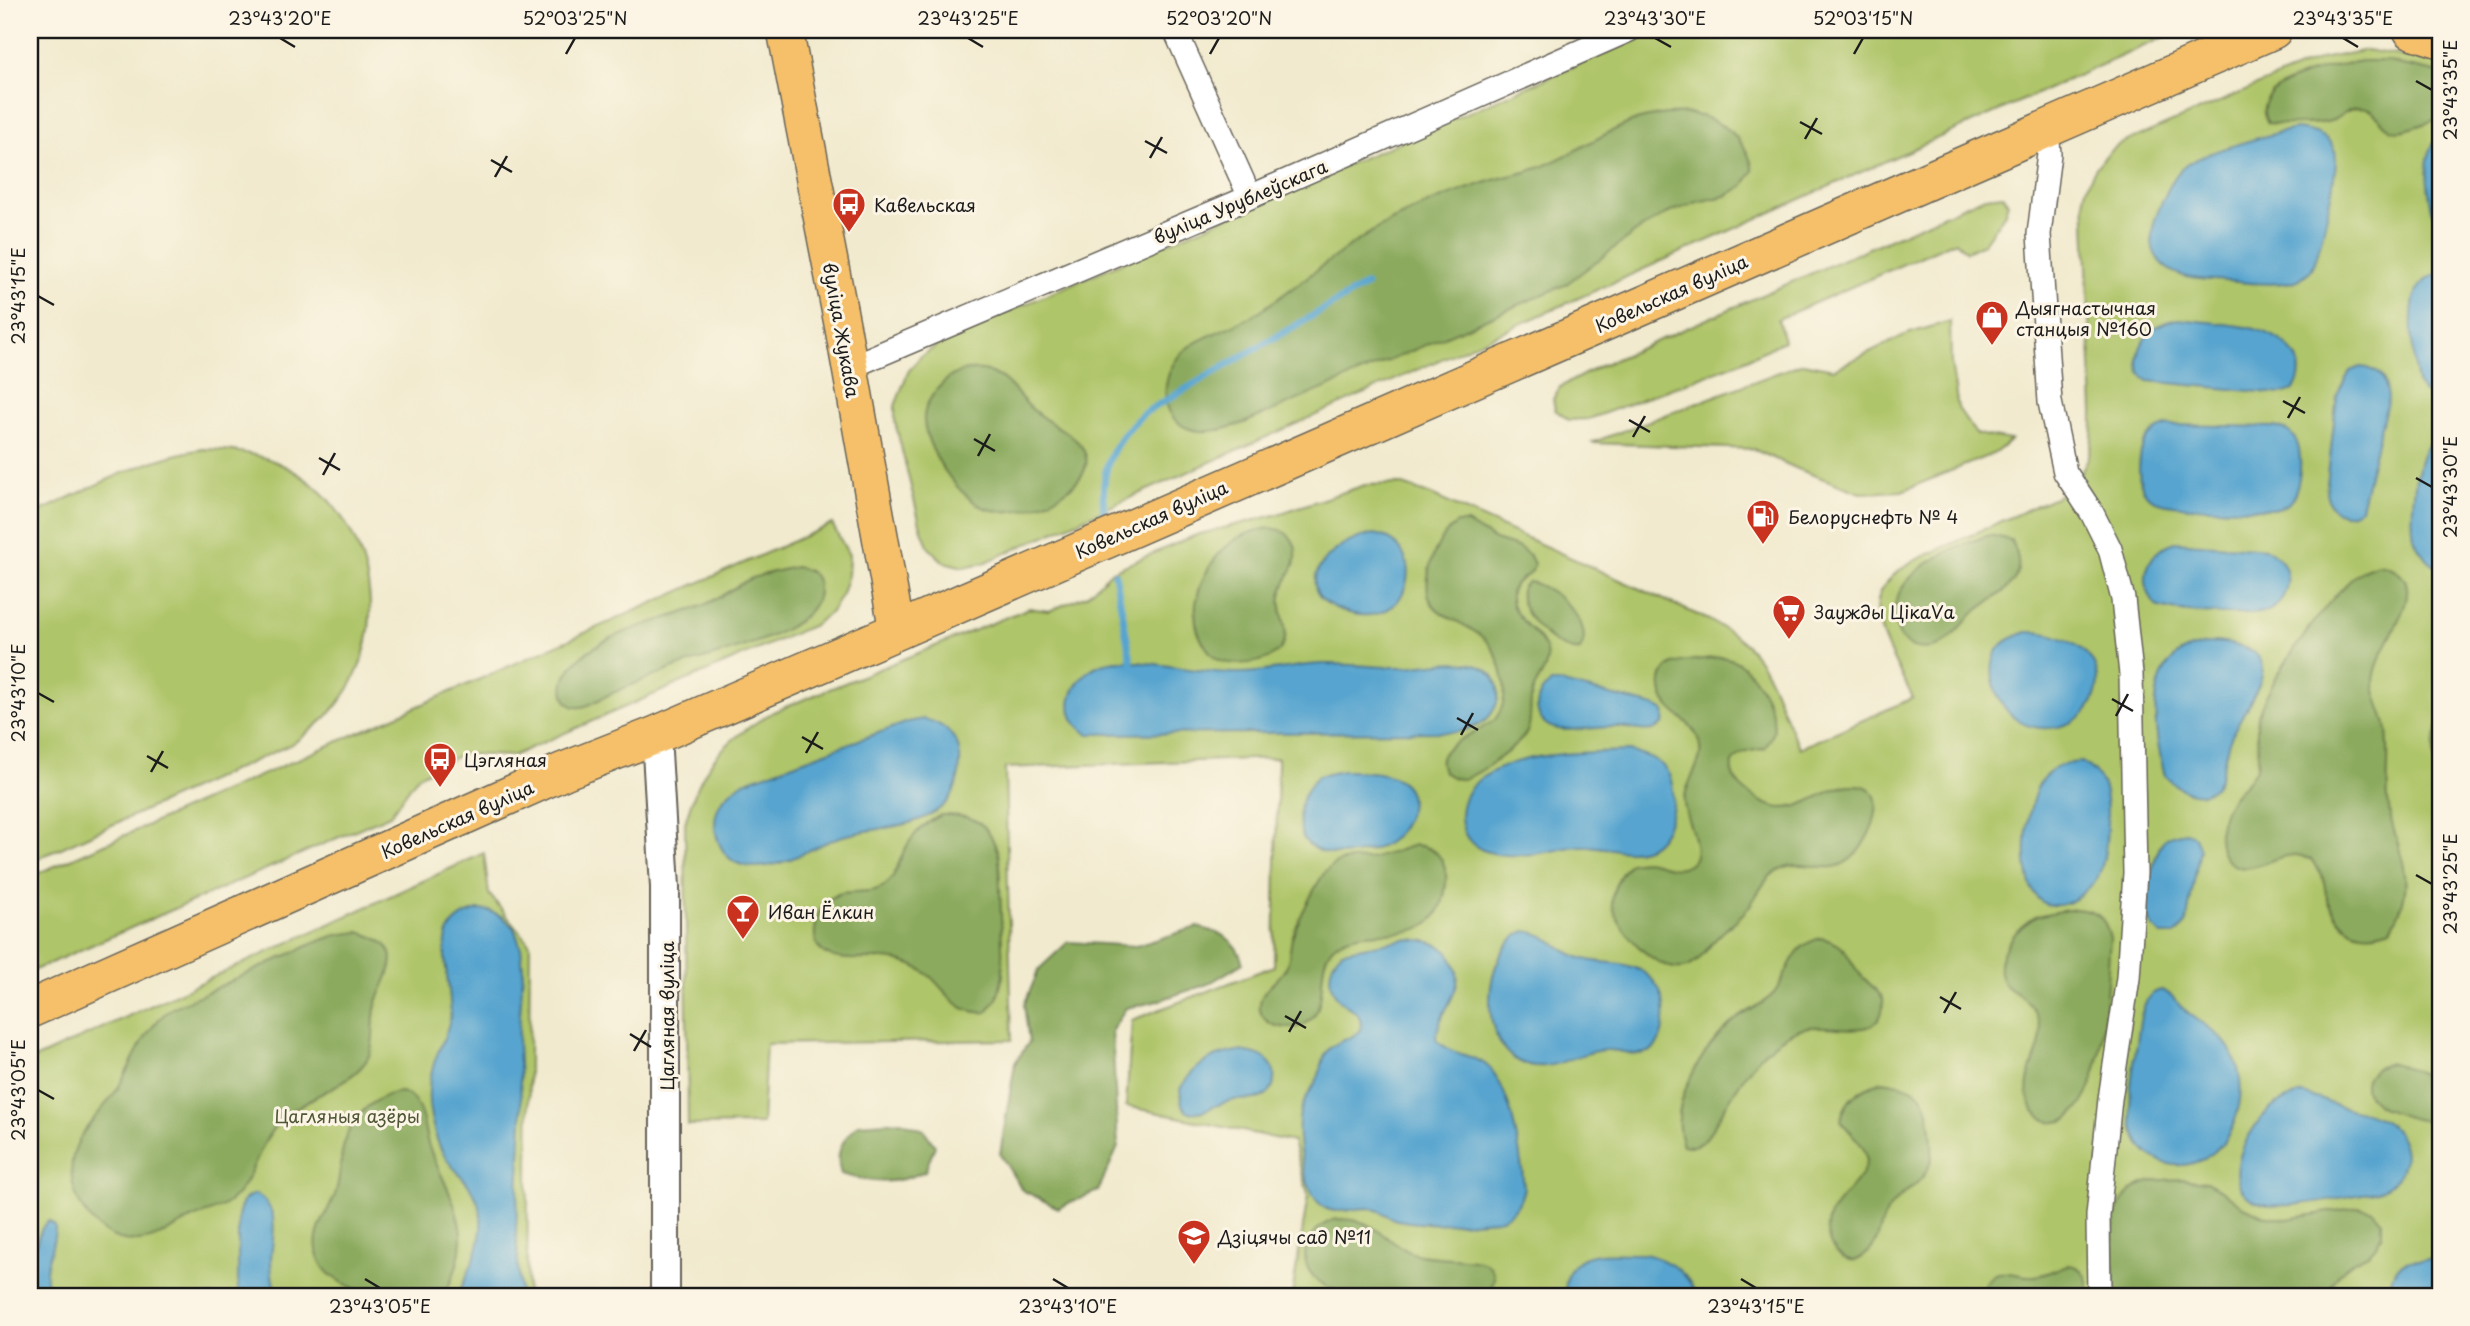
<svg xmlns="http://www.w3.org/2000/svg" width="2470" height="1326" font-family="'Playpen Sans',sans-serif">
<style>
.green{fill:#afc569;stroke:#667042;stroke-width:2}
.forest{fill:#8baa5d;stroke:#54633c;stroke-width:2}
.water{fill:#56a4cf;stroke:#396076;stroke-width:2}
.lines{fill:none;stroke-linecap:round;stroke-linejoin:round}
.stream{stroke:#56a4cf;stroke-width:7}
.minor-casing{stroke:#67645a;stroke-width:26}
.tertiary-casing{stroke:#67645a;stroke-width:32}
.primary-casing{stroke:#67645a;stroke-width:38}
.trunk-casing{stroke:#67645a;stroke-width:40}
.minor{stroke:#fff;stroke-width:23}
.tertiary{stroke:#fff;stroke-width:28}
.primary{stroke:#f6c06b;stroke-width:35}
.trunk{stroke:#f6c06b;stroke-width:37}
.ticks{fill:none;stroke:#1c1c1c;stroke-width:2.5}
.labels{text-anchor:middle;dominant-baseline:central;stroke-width:6;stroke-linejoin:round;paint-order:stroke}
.street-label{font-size:18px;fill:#1c1c1c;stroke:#fcf5e5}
.poi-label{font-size:18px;fill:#1c1c1c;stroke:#fcf5e5;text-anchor:start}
.park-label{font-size:18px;fill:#4f5737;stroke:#fcf5e5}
.neatline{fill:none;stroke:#1c1c1c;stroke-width:2.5}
.ticks-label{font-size:18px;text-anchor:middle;fill:#1c1c1c}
</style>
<rect width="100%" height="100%" fill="#fcf5e5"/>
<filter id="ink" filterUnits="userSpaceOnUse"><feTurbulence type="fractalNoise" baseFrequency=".0143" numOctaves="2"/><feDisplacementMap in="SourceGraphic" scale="14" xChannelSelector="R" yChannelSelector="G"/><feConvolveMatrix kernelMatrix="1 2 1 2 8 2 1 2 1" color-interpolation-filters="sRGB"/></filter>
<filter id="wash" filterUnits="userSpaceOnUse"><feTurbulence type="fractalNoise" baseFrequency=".00686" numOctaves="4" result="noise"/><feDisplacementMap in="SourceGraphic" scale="28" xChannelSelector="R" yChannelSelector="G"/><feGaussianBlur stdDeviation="1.57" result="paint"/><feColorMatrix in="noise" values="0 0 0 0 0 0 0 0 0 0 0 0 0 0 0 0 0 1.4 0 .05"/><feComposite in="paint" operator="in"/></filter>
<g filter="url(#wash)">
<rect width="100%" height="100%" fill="#f1eace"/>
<path class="green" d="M1658,30h522l-1196,533 -21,4 -19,-5 -15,-14 -8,-20 -26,-106v-16l13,-34 12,-15 32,-21z
M2367,50l73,13v1233h-1148l16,-101 -15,-53 -167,-36 6,-86 142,-54 4,-208 -273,10 7,272 -246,4 -4,80 -74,1 -3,-302c16,-59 37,-81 88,-111l256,-104 20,3 38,-16 25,-24 84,-36 79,-20 90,-30 35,-1 29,10 280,126c14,8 30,16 41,29 25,27 32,68 50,99l113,-50c-14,-29 -48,-80 -31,-109 7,-12 18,-19 29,-27l155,-70c25,-28 27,-42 27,-80l-9,-216c6,-23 15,-36 34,-51l202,-86z
M2003,195l5,8 -4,12 -21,29 -17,8 -10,-11 -178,78 6,22 -43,21 -152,57 -20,1 -14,-10 -2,-11 7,-12 38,-20 387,-170z
M1950,321l1,42 7,45 18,26 35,6 -16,13 -93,38 -41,2 -61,-23 -47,-21 -162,-6 212,-80 31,6 73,-35z
M203,449c26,1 50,3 73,13 96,42 126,172 55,250 -11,12 -24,21 -37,31l-264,119v-346c56,-25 112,-58 173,-67z
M832,524l17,31 -1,20 -6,19 -11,18 -17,13 -302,131 -50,-2 -44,22 -28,39 -360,157v-95z
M484,853l5,41 41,50 -3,352h-497v-235z"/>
<path class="forest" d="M2361,61h24l55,12v46c-13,2 -36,15 -47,11 -16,-6 -13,-22 -36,-22 -11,1 -14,7 -24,12 -10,5 -53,5 -65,3 -25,-39 68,-58 93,-62z
M1665,114c8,0 19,-1 27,0 31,6 56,26 61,57l-10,15 -17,10 -29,6 -31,12 -30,18 -71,53 -321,138c-18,6 -38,12 -57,5 -33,-14 -24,-62 0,-80 19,-14 50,-22 71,-36 49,-32 92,-72 145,-97 31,-15 62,-26 94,-36 14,-4 28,-6 41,-11 34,-13 63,-34 96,-47 9,-4 21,-5 31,-7z
M984,370c6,3 14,5 19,9 13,10 21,25 34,34 14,12 36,19 46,36 17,30 -36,56 -58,60 -13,3 -24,4 -37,0 -28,-8 -65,-62 -64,-92 1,-18 22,-42 39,-46 6,-2 15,-1 21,-1z
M1457,523h10l28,17 25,8 10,8 4,8 -2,7c-7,8 -20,10 -21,23 -2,26 35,39 36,63 1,12 -10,23 -14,34 -5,13 0,28 -6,41 -6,12 -55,49 -68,47 -7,-1 -15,-5 -17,-11 -11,-24 43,-36 54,-50 9,-12 10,-27 7,-41 -3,-15 -10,-32 -22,-41 -32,-25 -65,-19 -50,-74 5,-16 12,-29 26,-39z
M1271,528c10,2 16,4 22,13 11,21 -9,35 -12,55 -3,15 7,28 4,42 -3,24 -44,30 -64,23 -6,-2 -11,-8 -15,-14 -23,-31 -5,-78 21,-101 12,-11 28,-16 44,-18z
M1990,535l21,5c23,43 -12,52 -38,74 -18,17 -27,39 -56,34 -12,-2 -18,-11 -21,-22 -14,-50 56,-79 94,-91z
M2378,564c69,12 -6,82 -4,120 1,15 9,26 12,41 5,25 0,50 2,75 5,52 35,75 3,129 -31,11 -50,2 -63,-29 -3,-7 -3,-15 -5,-22 -3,-7 -9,-13 -12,-19 -5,-1 -11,-4 -16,-4 -24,-1 -49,27 -70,3 -5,-6 -6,-17 -6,-25 2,-15 6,-27 16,-39 8,-9 19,-17 22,-29 4,-18 -4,-35 2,-53 13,-35 73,-122 104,-142 4,-2 10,-4 15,-6z
M796,567c12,3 21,6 22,19 6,50 -112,69 -144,82 -20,9 -40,15 -59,24 -12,4 -27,17 -39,15 -12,-2 -14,-15 -12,-25 6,-21 27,-34 45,-43 29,-15 60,-20 90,-32 19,-7 33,-19 51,-28 15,-6 31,-9 46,-12z
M1529,582c24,4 68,41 51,68 -30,4 -79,-57 -51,-68z
M1721,657c6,1 12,2 16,5 18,10 41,50 36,71 -1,5 -5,10 -8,15 -8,3 -18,2 -25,7 -28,19 22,53 42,53 26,0 47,-22 70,-23 46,-3 17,62 -4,76 -25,18 -50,-11 -79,16 -7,8 -12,18 -18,27 -10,15 -25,23 -37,37 -6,6 -10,14 -17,20 -4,3 -9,6 -14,7 -27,5 -71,-43 -71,-68 1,-15 8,-26 18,-37 7,-1 14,-3 21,-1 13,2 23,10 36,3 21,-10 -3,-46 -3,-63 1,-24 25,-41 13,-66 -6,-14 -21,-20 -29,-31 -10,-12 -11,-35 6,-41 8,-3 37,-6 47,-7z
M2440,719v80c-7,-26 -9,-54 0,-80z
M941,815c34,-1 49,8 58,42l4,119 -6,23 -10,13c-38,4 -42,-33 -73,-46 -10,-4 -21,-7 -31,-7 -24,-1 -71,8 -68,-28 1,-13 5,-25 16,-33 16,-12 39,0 55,-14 9,-7 11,-18 16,-28 8,-20 20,-31 39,-41z
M1415,845c14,2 24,6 29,20 4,10 2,21 0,31 -12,58 -75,23 -108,48 -24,19 -4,58 -28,78 -15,12 -52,5 -48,-19 2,-16 22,-23 27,-38 3,-8 3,-18 5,-27 4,-13 27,-62 37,-70 12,-11 26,-7 40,-9 16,-3 31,-10 46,-14z
M2075,909c22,2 30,7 35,29 -4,45 -3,94 -16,138 -5,19 -22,55 -48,44 -11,-5 -16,-13 -18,-24 -4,-21 12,-41 13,-62 0,-14 -8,-29 -19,-37 -6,-5 -16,-8 -20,-17 -10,-23 15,-55 36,-64 12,-4 25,-5 37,-7z
M1197,927c25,6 38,10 46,36l-35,21 -54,18 -28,6 -14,22 6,117 -20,44 -40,17 -36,-18 -22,-36 15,-91 14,-21 -5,-37 15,-36 29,-27 68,4z
M359,932c46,13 35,32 19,67 -8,17 -1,39 -9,57 -14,29 -65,40 -89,65 -23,23 -26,60 -50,80 -12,10 -26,12 -39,18 -17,9 -34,21 -53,22 -43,3 -74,-47 -65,-85 6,-28 32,-46 46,-70 16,-28 26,-59 53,-78l142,-65 22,-8z
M1821,938c29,7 23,17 39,36 7,8 16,15 23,24 3,52 -57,19 -86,32 -44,18 -66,69 -90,107 -8,8 -13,11 -24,8 -17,-40 21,-100 51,-124 13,-10 29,-16 40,-28 18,-23 15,-47 47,-55z
M2389,1063c18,2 33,12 51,17v43c-19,-2 -77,-12 -75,-39 1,-13 13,-17 24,-21z
M1882,1081c38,5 45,12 49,50 1,16 4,26 -5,41 -9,16 -28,22 -37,37 -14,22 -6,39 -34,52 -12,-2 -19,-7 -25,-18 -16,-36 33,-54 36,-82 2,-16 -18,-28 -25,-41 4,-23 21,-32 41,-39z
M401,1092c8,3 12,5 16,13 8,13 7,28 12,42 11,28 29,56 32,87 1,22 -7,43 -17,62h-79c-18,-15 -38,-14 -47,-40 -7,-23 9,-41 17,-61 5,-15 5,-32 8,-47 5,-28 30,-53 58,-56z
M901,1121l23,9 11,16 -10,25c-31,15 -53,12 -84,3 -7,-22 1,-34 17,-50z
M2182,1179l24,3 17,9 19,15 19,9 26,4 72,-12 14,4 9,10v13l-5,11 -7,8 -16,8 -14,11 -15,24h-210c-1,-33 -13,-92 24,-110 13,-7 28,-6 43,-7z
M1337,1219c10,0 22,1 32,6 16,9 28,23 46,29 18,5 61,3 71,9 13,10 8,23 0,33 -31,0 -62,0 -92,0 -14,0 -30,3 -43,-1 -10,-2 -22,-6 -30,-12 -29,-20 -15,-56 16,-64z
M2068,1265c17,1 21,16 20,31h-108c12,-38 32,-18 55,-20 12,-1 22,-8 33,-11z"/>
<path class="water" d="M2296,129c15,2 33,5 39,22 5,12 -16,108 -24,119 -3,3 -10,8 -13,10 -20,8 -63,1 -85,0 -53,-1 -76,-28 -51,-78 6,-12 12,-28 23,-36 15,-13 89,-33 111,-37z
M2440,135v97c-9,-15 -16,-60 -11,-77 1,-8 6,-14 11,-20z
M2440,274v125l-16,-6 -7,-10c-4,-20 -10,-77 1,-94 5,-9 13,-13 22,-15z
M2179,319c24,3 52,4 76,10 29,8 57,30 39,61l-13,4 -133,-13c-17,-12 -10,-38 4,-51 8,-7 17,-9 27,-11z
M2360,367c20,1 26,12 28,31l-27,110c-16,13 -31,4 -35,-15l11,-98 13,-24z
M2169,425l106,2c8,2 14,3 19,10 11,14 7,60 -9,69 -2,1 -10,2 -12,3 -25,-1 -106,2 -123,-11 -12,-10 -12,-26 -10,-40 2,-19 11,-28 29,-33z
M2440,434v134c-11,-6 -20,-15 -25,-27 -6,-18 0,-70 7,-87 4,-9 10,-14 18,-20z
M1375,534c57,11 36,106 -37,75 -54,-23 -2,-71 37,-75z
M2175,542l91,7c14,8 23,17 21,34 -1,10 -7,22 -17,27 -16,8 -96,3 -114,-4 -19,-25 -10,-54 19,-64z
M2027,632c39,-1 88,26 65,71 -13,25 -52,33 -75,17 -22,-15 -35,-57 -14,-76 6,-6 16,-9 24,-12z
M2215,642c88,7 30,57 14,100 -6,16 -5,46 -25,51 -15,3 -29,-7 -39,-17 -9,-33 -20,-93 10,-119 10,-9 27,-12 40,-15z
M1116,661c40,0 80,12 121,12 29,0 57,-8 85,-9 27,-1 53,4 80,3 25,-1 55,-10 79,0 18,7 22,29 12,44 -8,14 -21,17 -35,21l-369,2c-33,-16 -18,-57 10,-69 5,-2 11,-3 17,-4z
M1551,683h12l92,23 9,5c1,5 2,11 -3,15 -9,9 -30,2 -42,1 -19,-1 -48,6 -65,1 -22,-7 -22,-34 -3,-45z
M923,719c19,3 36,17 37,38 1,16 -4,38 -17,49 -28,24 -66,20 -100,30 -32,9 -65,39 -101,29 -23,-7 -32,-37 -24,-57 5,-12 16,-19 26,-26l164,-60z
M1629,751c20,4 39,11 43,33 3,14 1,29 -5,42 -18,40 -51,20 -84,20 -9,0 -18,2 -26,4 -33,7 -94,15 -96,-33 0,-15 6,-28 18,-37 41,-30 101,-27 150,-29z
M2082,762c8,6 15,11 19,19 10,19 7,81 -5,99 -5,7 -13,13 -20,18 -8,6 -19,9 -30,6 -32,-11 -21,-107 -2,-127 11,-12 23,-14 38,-15z
M1342,771c26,0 76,-1 68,38 -3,12 -11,25 -20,32 -21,17 -82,23 -89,-10 -5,-21 2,-40 17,-55z
M2186,832l9,5 5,12 -14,75 -11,11h-14c-6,-6 -11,-11 -13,-19 -3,-15 6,-66 17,-77 5,-5 14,-6 21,-7z
M478,910l12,1 13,6 11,11 7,20 2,21 -5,75 4,76 -6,109 4,67h-63c13,-26 29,-56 23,-87 -4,-18 -17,-31 -29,-44 -9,-11 -15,-26 -18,-39 -5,-19 -6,-40 0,-59 4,-17 15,-32 17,-50 3,-26 -10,-55 -3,-81 4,-15 17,-22 31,-26z
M1526,931c22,2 32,18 52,26 20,8 43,3 62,13 9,5 18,14 21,24 6,15 5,51 -13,58 -14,6 -27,-3 -42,-2 -26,0 -50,22 -77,15 -56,-13 -47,-119 -3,-134z
M1406,939c17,1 36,2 45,18 21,33 -15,51 -14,83 13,15 32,13 48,24 26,19 36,92 39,123 -3,17 -10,26 -26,33 -33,2 -68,7 -101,0 -11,-3 -15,-11 -29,-12 -14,0 -30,7 -43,0 -22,-13 -30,-72 -25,-95 3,-15 14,-25 19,-38 3,-9 3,-17 9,-25 9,-10 22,-10 32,-19 1,-5 2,-11 -2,-16 -4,-6 -13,-9 -18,-14 -14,-16 -13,-36 2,-50z
M2162,990c13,5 17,16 28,24 11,9 24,16 33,26 28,31 21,85 -9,112 -12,10 -30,16 -45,12 -51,-11 -39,-77 -33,-115 3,-17 3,-36 12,-51 4,-5 8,-7 14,-8z
M1237,1051c18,1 40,6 37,29 0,6 -3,11 -7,14 -9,8 -22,5 -32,6 -17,2 -31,15 -48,12l-5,-7 -2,-16c13,-23 31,-34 57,-38z
M2302,1094c14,3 26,9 40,13 13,4 29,6 41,13 17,10 27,30 19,49 -7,16 -21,23 -38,25 -25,3 -77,16 -100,10 -50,-12 -19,-72 5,-94 10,-9 20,-12 33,-16z
M256,1194c25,14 17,40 15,64 0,13 2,26 6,38h-39v-80c3,-12 6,-20 18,-22z
M49,1221l6,5c1,25 -19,46 -3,70h-22c0,-16 4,-68 19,-75z
M1645,1254c23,6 44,18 51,42h-131c0,-53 41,-41 80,-42z
M2440,1260v36h-43l-6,-14c4,-26 28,-22 49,-22z"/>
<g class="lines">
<path class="stream" d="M1104,515c-4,-46 6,-71 40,-102l222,-128
M1115,574l16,87"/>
</g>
</g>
<g filter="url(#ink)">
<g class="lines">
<defs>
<path id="minor" d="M1175,30l75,167
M2047,129l2,25 -10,80 11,168 15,70 27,41 18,36 13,50 8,75 4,199 -7,105 -18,121 -12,117 1,80
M848,368l402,-171 379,-167"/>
<path id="tertiary" d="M656,735l9,152v409"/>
<path id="primary" d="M785,30l58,299 54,302"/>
<path id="trunk" d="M2412,30l28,9
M30,1009l534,-238 92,-36 241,-104 1376,-601"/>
</defs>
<use href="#minor" class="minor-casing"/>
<use href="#tertiary" class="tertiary-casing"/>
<use href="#primary" class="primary-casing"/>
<use href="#trunk" class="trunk-casing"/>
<use href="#minor" class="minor"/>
<use href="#tertiary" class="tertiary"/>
<use href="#primary" class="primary"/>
<use href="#trunk" class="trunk"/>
</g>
</g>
<path class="ticks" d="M280,38l15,9M968,38l15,9M1655,38l16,9M2343,38l15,9M566,54l9,-16M1210,54l9,-16M1854,54l9,-16M2416,81l16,9M1800,122l22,12M1805,139l12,-21M1145,141l22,12M1150,158l12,-21M491,160l21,12M495,177l12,-21M38,296l16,9M2283,401l22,12M2288,418l12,-21M1629,420l21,12M1633,437l12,-21M974,439l21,12M978,456l12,-22M319,458l21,12M323,475l12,-22M2416,478l16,9M38,693l16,9M2112,699l21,12M2116,716l12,-22M1457,718l21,12M1461,735l12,-22M802,737l21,12M806,753l12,-21M147,756l21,12M151,772l12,-21M2416,875l16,9M1940,997l21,12M1944,1013l12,-21M1285,1016l21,12M1289,1032l12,-21M630,1034l21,13M634,1051l12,-21M38,1090l16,9M365,1279l15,9M1053,1279l15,9M1741,1279l15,9"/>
<defs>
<symbol id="bus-pin" viewBox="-11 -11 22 30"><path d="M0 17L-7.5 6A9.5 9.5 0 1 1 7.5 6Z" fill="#c8321e" stroke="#fcf5e5"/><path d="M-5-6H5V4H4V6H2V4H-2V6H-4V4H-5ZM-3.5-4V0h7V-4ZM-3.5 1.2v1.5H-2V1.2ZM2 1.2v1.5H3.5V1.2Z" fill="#fff"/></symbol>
<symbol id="shop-pin" viewBox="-11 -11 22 30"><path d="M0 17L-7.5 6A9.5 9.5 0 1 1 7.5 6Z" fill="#c8321e" stroke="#fcf5e5"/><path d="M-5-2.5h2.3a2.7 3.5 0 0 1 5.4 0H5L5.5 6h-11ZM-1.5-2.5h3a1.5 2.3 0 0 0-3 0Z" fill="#fff"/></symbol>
<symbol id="fuel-pin" viewBox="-11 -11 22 30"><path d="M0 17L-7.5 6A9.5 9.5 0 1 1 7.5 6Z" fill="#c8321e" stroke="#fcf5e5"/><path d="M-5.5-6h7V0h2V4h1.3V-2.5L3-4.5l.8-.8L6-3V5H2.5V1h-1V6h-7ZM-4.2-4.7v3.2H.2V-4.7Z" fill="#fff"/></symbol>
<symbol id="supermarket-pin" viewBox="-11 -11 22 30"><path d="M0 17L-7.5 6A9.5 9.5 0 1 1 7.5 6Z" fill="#c8321e" stroke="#fcf5e5"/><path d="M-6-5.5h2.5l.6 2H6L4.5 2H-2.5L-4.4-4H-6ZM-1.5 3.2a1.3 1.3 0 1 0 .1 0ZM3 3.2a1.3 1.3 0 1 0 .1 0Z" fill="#fff"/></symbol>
<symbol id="bar-pin" viewBox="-11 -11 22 30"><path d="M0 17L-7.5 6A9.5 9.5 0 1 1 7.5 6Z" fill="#c8321e" stroke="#fcf5e5"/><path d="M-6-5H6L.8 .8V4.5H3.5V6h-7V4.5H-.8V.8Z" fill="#fff"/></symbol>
<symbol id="school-pin" viewBox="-11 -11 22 30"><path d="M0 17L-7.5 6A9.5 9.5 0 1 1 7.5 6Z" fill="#c8321e" stroke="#fcf5e5"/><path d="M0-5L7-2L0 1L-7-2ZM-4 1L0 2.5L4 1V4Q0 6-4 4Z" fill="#fff"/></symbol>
</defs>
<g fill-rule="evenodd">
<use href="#bus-pin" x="830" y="185" width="38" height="52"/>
<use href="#shop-pin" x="1973" y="298" width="38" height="52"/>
<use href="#fuel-pin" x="1744" y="497" width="38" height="52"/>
<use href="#supermarket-pin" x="1770" y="592" width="38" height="52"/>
<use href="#bus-pin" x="421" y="740" width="38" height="52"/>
<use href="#bar-pin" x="724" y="892" width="38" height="52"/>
<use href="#school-pin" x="1175" y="1217" width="38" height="52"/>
</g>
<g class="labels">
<g class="street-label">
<text transform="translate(1240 201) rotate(-23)">вуліца Урублеўскага</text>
<text transform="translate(1671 293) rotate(-24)">Ковельская вуліца</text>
<text transform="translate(842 330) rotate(80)">вуліца Жукава</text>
<text transform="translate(1151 519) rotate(-24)">Ковельская вуліца</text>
<text transform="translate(457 819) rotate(-24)">Ковельская вуліца</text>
<text transform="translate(666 1016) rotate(-90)">Цагляная вуліца</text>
</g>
<g class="poi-label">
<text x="874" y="204">Кавельская</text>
<text x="2016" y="307">Дыягнастычная<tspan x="2016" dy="21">станцыя №160</tspan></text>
<text x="1788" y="516">Белоруснефть № 4</text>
<text x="1814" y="611">Заужды ЦікаVа</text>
<text x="464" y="759">Цэгляная</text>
<text x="768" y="911">Иван Ёлкин</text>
<text x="1218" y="1236">Дзіцячы сад №11</text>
</g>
<g class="park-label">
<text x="347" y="1115">Цагляныя азёры</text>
</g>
</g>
<rect width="2470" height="1326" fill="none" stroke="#fcf5e5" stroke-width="77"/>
<rect x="38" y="38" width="2394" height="1250" class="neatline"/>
<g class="ticks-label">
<text x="280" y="25">23°43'20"E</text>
<text x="575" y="25">52°03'25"N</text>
<text x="968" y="25">23°43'25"E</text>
<text x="1219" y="25">52°03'20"N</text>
<text x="1655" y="25">23°43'30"E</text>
<text x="1863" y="25">52°03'15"N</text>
<text x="2343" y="25">23°43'35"E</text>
<text transform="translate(2451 90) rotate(-90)" y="6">23°43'35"E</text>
<text transform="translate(19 296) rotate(-90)" y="6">23°43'15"E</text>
<text transform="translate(2451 487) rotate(-90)" y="6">23°43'30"E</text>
<text transform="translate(19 693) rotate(-90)" y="6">23°43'10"E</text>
<text transform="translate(2451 884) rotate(-90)" y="6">23°43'25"E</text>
<text transform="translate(19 1090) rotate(-90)" y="6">23°43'05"E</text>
<text x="380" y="1313">23°43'05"E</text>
<text x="1068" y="1313">23°43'10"E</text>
<text x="1756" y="1313">23°43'15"E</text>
</g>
</svg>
